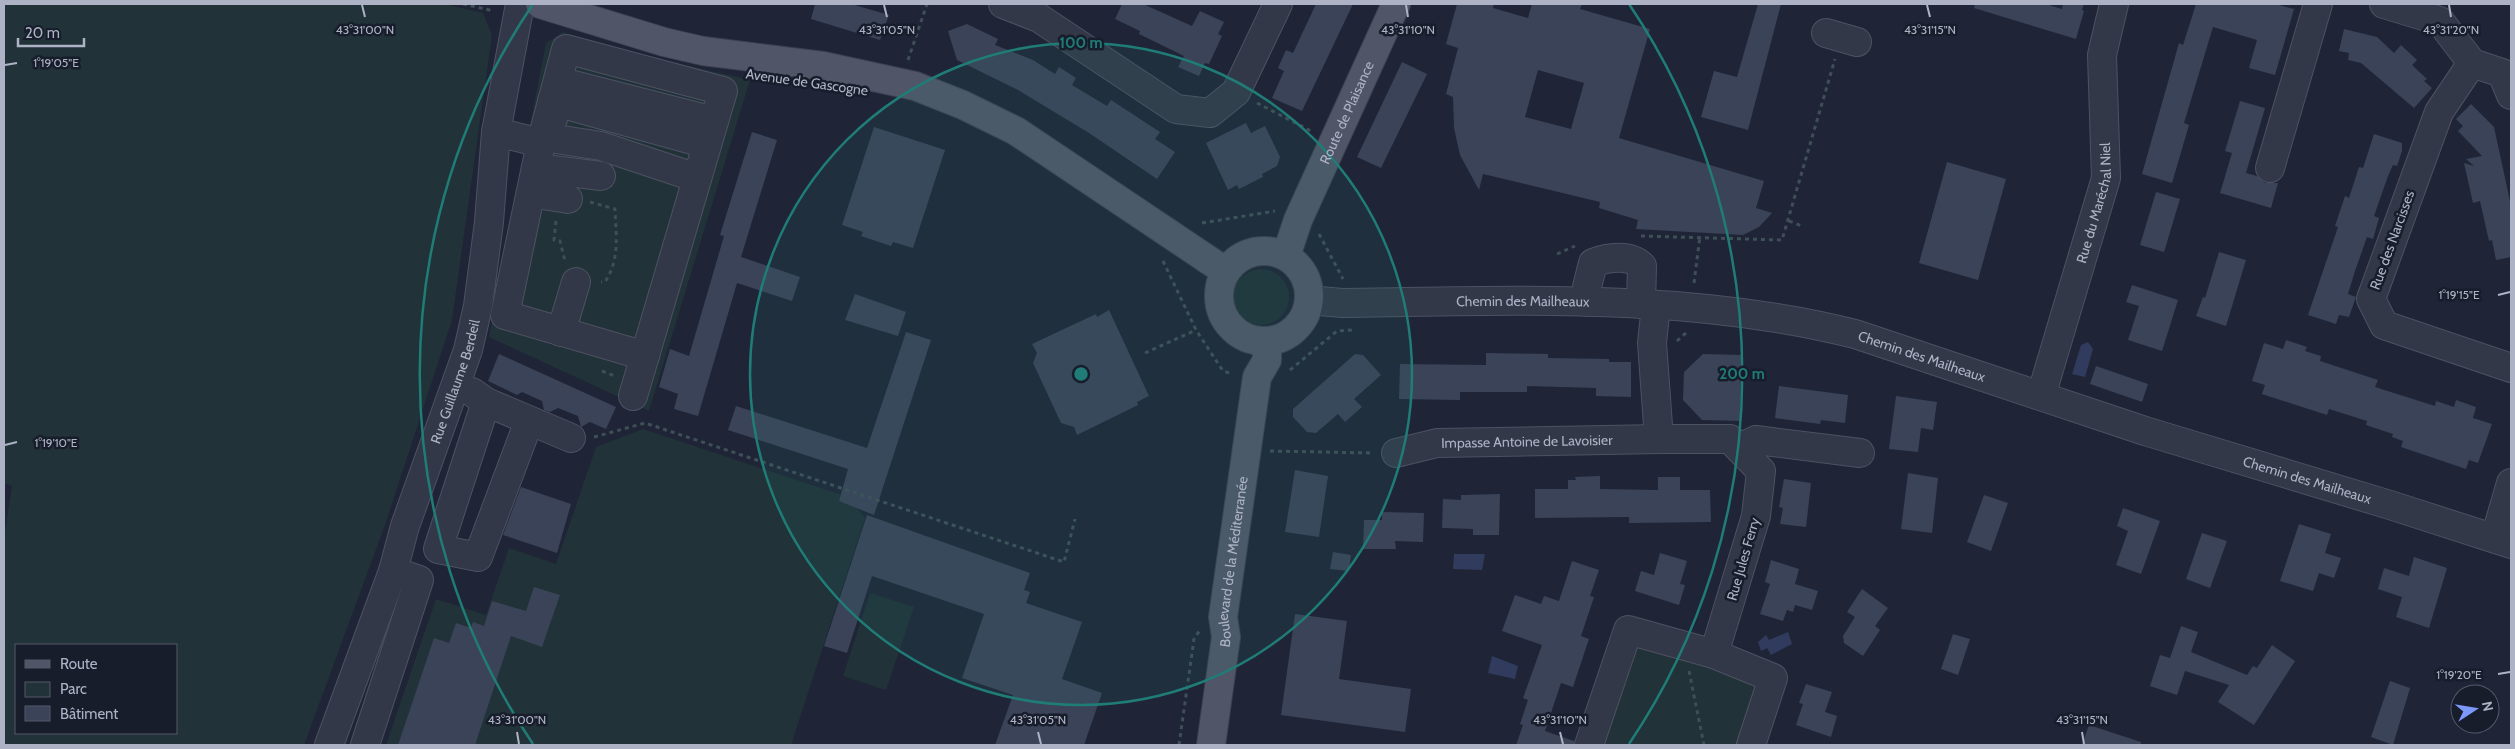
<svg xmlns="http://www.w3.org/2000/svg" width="2515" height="749" font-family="Cabin,sans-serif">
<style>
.green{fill:#213238;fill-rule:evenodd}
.water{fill:#303b5d}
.building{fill:#3b4358;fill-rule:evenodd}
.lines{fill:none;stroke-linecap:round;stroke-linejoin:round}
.minor-casing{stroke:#4d5263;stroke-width:30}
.major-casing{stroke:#3c4151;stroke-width:30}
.path{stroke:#3f4f56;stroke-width:3;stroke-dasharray:4 4;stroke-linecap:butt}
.minor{stroke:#333848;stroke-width:28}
.major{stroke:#505668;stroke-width:28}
.ticks{fill:none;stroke:#adb2c5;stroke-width:2}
.ring{fill:none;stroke:#1f7c77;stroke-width:2.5}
.labels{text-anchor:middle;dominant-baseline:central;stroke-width:5;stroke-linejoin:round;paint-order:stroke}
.street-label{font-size:14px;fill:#adb2c5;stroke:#181d2c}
.ticks-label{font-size:12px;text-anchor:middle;fill:#adb2c5;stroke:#181d2c;stroke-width:5;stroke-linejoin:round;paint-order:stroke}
.centre{fill:#1f7c77;stroke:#181d2c;stroke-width:2.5}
.ring-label{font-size:15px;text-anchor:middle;font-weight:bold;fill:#1f7c77;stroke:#181d2c;stroke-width:5;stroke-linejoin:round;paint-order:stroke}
</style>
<rect width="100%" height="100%" fill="#1f2537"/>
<path class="green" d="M4,4h440l39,9 9,22 -40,285 -67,205 -81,220h-300v-206l8,-53 -8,-3zM176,645v88h-160v-88z
M563,32l96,27 91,21 -101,331 -160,-74 57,-294z
M1233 297a28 28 0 1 1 56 0a28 28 0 1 1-56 0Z
M643,429l205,68 17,21 -74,227h-405l50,-146 50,16 23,-67 47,16 40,-117z
M870,593l44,14 -28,83 -43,-14z
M1637,643l120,40 -19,62 -135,-1z"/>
<path class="water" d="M2088,342l5,7 -8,28 -13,-3 9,-29z
M1454,554h31l-3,16 -29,-1z
M1788,632l4,12 -21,11 -4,-7 -6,3 -3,-9 8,-7 3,5z
M1492,656l26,10 -3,13 -27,-6z"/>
<path class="building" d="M815,4h36l38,11 -9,25 -69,-21z
M1122,4h21l49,22 8,-15 24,11 -6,12 4,2 -13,28 -4,-1 -6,13 -21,-9 6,-11 -45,-22 1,-3 -25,-12z
M1316,4h37l-51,107 -30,-13 12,-27 -6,-3 8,-18 7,3z
M1457,4h37l-1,4 35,10 4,-14h50l-2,5 70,20 -31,109 145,43 -8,27 16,5 -13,14 -16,8 -107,-6 2,-9 -39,-12 1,-6 -117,-28 -4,16 -19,-35 -6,-27 -1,-31 -7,-3 12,-46 -12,-4zM1538,70l46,13 -13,46 -46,-12z
M1758,4h23l-33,126 -47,-13 13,-46 23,6z
M1975,4h71l16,5 1,-5h21l-2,6 2,1 -8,28 -102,-31z
M2196,4h79l19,5 -19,66 -26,-7 8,-28 -44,-13 -29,96 5,2 -17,58 -30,-9 37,-131 4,2z
M967,24l31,15 -3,6 38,15 22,14 4,-7 17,11 -4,7 35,21 4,-6 49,32 -5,7 20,13 -18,27 -68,-46 -71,-43 -61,-30 -9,-29z
M2344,29l33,8 17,16 7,-8 16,15 -5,5 15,14 -3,2 8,7 -18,20 -53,-45 -13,-3 1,-7 -10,-2z
M1402,62l25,12 -46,94 -24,-11z
M2240,101l25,7 -19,65 11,3 8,7h13l-7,25 -51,-15 12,-40 -7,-2z
M2471,104l23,23 17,79v51l-15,3 -4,-20 -3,1 -9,-40 -7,2 -9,-40 10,3 -8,-7 16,-3 -24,-25 5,-5 -7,-7z
M1246,123l5,10 14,-7 15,31 -3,9 -15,8 1,3 -24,12 -2,-4 -9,5 -22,-47z
M874,127l71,23 -32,98 -20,-6 -2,4 -30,-10 2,-4 -21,-7z
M752,132l25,8 -36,117 59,20 -8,24 -55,-18 -39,133 -24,-7 4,-15 -19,-7 11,-38 19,7 35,-120 -4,-1z
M2374,134l28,9v8l-5,15 -4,-1 -5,11 -14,40 5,2 -6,21 -6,-2 -12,34 -7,23 8,3 -7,20 -10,-2 -3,9 -28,-9 30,-88 -3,-1 10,-30 4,2 10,-31 4,1z
M1947,162l59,17 -28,101 -59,-17z
M2156,192l24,7 -16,53 -24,-7z
M2219,252l27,8 -20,66 -30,-10 7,-19 2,1z
M2132,285l46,15 -16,51 -34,-11 11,-34 -13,-4z
M855,294l51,18 -8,24 -53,-16z
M1109,310l40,86 -12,6 1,3 -61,30 -3,-8 -13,-4 -28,-60 4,-10 -5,-9 64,-30 1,3z
M906,332l25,8 -57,175 -35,-14 9,-32 -120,-39 8,-24 131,42z
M2286,340l21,7 -2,4 16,5 -1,5 58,19 -3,7 60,19 1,-5 18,6 2,-7 20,7 -3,11 19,6 -14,39 -9,-3 -3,9 -65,-22 2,-6 -11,-4 1,-3 -27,-9 1,-4 -38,-12 -2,6 -65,-21 3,-9 -13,-4 12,-38 19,6z
M1486,353l62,1v4l61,1v3h22v35l-35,-1v-8l-69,-2v6h-67v8l-61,-1 1,-35 86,1z
M499,354l117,53 -10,22 -16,-7 -9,5 -3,-11 -20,-8 -8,4 -6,-2 -2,-9 -20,-9 -5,3 -29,-14z
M1355,354l8,1 18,20 -27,24 8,8 -17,15 -7,-8 -22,19 -9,-1 -14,-15v-8z
M1703,354l38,1 -1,66 -38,-1 -19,-20 1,-28z
M2096,366l52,18 -6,18 -52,-18z
M1779,386l69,9 -3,28 -24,-3 -1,4 -45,-6z
M1896,396l41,6 -4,28 -12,-2 -3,24 -29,-3z
M1295,470l33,6 -9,61 -34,-5z
M1908,473l30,5 -6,55 -31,-4z
M1600,476v13l58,1v-13h22v13h30l1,32 -82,1v-6l-94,1v-29h33v-9h8l-1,-3z
M1784,479l27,4 -5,44 -26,-3 3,-16 -4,-1z
M521,487l50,17 -14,49 -54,-18z
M1500,494l-1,41h-26v-6l-31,-1 1,-29 18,1v-5z
M1984,495l24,8 -17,48 -24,-9z
M2123,508l37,13 -19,53 -25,-9 12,-34 -11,-5z
M1382,512l42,1 -1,29 -28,-1 1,8h-33l1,-29h18z
M867,515l163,58 -6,17 6,2 -4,11 56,19 -20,57 40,14 -18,52h-89l18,-50 -51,-17 22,-64 -112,-38 -25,77 -23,-7z
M2299,524l32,10 -6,19 16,5 -7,20 -15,-5 -6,18 -33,-10z
M2202,533l25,8 -17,47 -24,-9z
M1333,552l18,3 -2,16 -19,-2z
M1660,553l27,8 -7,23 5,1 -6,20 -44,-14 6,-20 13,4z
M2414,557l33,11 -18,60 -33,-11 6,-20 -24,-8 6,-21 25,8z
M1771,560l28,9 -4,15 23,7 -6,19 -17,-5 -2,7 -6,-2 -4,11 -23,-7 10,-30 -5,-2z
M1572,561l27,9 -9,26 4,1 -13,39 8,3 -16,48 -12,-4 -16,48 29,10v4h-58l7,-20 -3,-1 8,-24 -5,-2 19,-53 -40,-14 13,-36 26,9 3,-8 15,5z
M534,587l26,8 -18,52 -31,-11 -36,109h-77l36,-107 15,5 7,-20 15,5 2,-6 11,4 8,-25 34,10z
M1862,589l26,19 -13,18 5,4 -17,26 -19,-13 -1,-7 12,-19 -8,-5z
M1295,614l52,7 -8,58 72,10 -6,43 -124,-17z
M2181,626l17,6 -7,20 56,23 6,-9 4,2 15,-23 23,16 -41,64 -36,-23 11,-17 -44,-14 -8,24 -27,-9 10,-31 10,3z
M1953,634l17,5 -12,36 -17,-6z
M2390,681l20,7 -17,57 -22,-8z
M1806,684l26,8 -7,20 12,4 -6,21 -35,-12 7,-21 -4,-1z
M2089,725l52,17v3h-59z"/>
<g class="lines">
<defs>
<g id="minor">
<path d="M1003,4l36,14 137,91 34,4 26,-21 42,-88"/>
<path d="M2384,4l56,17 32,42 30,10 9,22"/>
<path d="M1826,33l31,9"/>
<path d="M2472,63l-33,49 -68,187 13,26 127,43"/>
<path d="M558,81l156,40"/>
<path d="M553,119l-1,-18 155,43"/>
<path d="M496,132l45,11 25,-94 157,42 -90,305"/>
<path d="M543,137l58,9 96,32"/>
<path d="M541,143l-36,172 140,41"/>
<path d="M536,168l65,8"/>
<path d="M2270,168l48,-164"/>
<path d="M531,193l37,6"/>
<path id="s1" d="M1309,300l33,3c171,-2 346,-11 513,31l290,97 245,74 121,39"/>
<path d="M1587,302v-15l6,-24c15,-6 37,-9 49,3l-1,38"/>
<path d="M1656,305l-4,38 7,96h71l31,32 -5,45 -42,138"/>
<path d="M561,332l15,-50"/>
<path d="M472,392l14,10 85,36"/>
<path id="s2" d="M2041,396l65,-218 -4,-123 12,-51"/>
<path d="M486,402l-48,147 40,8 51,-136"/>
<path d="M1739,448l17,-8 104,13"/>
<path id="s3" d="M1396,453l41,-10 222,-4"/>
<path d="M2495,538l16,-55"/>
<path id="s4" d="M329,745l64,-174 12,-45 63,-176 10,-44 11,-84 7,-90 24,-128"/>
<path d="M365,745l54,-165 -26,-9"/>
<path d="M1589,745l39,-115 86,24 59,24 -22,67"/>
</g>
<g id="major">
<path d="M540,4l124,38 39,9 120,15 92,20 48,19 53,26 209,140"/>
<circle cx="1264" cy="296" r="45"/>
<path id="s5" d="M1286,256l12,-36 98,-216"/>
<path id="s6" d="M1211,745l15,-108 -3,-20 34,-240 10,-17v-19"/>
</g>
</defs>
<use href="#minor" class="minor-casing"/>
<use href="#major" class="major-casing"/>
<path class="path" d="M463,4l31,7
M908,60l19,-56
M1257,103l54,28
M590,202l25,7c1,27 5,50 -10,73h-4
M556,221l-2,19 6,1 5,20
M1789,221l13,5
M1202,223l73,-12
M1319,234l24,45
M1641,236l141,4 53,-181
M1557,254l18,-8
M1163,261l33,69 27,41 10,3
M1694,283l6,-47
M1677,341l10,-9
M1145,353l51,-23
M1290,370l47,-39 15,-1
M602,371l13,5
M594,437l51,-14 419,139 11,-43
M1270,451l103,2
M1689,671l15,74
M1179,745l15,-106 6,-9"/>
<use href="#minor" class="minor"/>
<use href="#major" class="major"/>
</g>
<path class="ticks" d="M362,5l3,12M884,5l3,12M1406,5l2,12M1927,5l3,12M2449,5l2,12M5,65l12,-2M2498,295l12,-3M5,445l12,-3M2498,674l12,-2M517,732l2,12M1038,732l3,12M1560,732l3,12M2082,732l2,12"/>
<circle cx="1081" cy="374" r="331" fill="#1f7c77" fill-opacity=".12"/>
<g class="ring">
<circle cx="1081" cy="374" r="331"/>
<path d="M533 744A661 661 0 0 1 533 4M1629 4A661 661 0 0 1 1629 744"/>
</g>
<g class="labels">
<g class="street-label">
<text transform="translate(807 82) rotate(8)">Avenue de Gascogne</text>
<text stroke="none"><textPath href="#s5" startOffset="156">Route de Plaisance</textPath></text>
<text stroke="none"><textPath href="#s2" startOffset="201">Rue du Maréchal Niel</textPath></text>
<text transform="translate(2392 240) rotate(-70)">Rue des Narcisses</text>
<text stroke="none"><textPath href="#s1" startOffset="214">Chemin des Mailheaux</textPath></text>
<text stroke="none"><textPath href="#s1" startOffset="619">Chemin des Mailheaux</textPath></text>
<text stroke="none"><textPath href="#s4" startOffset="385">Rue Guillaume Berdeil</textPath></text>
<text stroke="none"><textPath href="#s3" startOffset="132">Impasse Antoine de Lavoisier</textPath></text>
<text stroke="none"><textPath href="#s1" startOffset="1024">Chemin des Mailheaux</textPath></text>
<text transform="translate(1743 559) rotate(-74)">Rue Jules Ferry</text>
<text stroke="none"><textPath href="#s6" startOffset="185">Boulevard de la Méditerranée</textPath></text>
</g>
</g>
<g class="ticks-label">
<text x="365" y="34">43°31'00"N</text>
<text x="887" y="34">43°31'05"N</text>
<text x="1408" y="34">43°31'10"N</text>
<text x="1930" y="34">43°31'15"N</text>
<text x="2451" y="34">43°31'20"N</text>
<text x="56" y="67">1°19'05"E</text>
<text x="2459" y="299">1°19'15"E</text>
<text x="56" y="447">1°19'10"E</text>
<text x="2459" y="679">1°19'20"E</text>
<text x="517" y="724">43°31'00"N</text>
<text x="1038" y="724">43°31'05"N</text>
<text x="1560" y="724">43°31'10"N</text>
<text x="2082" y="724">43°31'15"N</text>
</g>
<circle cx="1081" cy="374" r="8" class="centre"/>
<g class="ring-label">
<text x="1081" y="48">100 m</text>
<text x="1742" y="379">200 m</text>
</g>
<rect width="2515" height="749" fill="none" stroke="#adb2c5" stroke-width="10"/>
<rect x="15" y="644" width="162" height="90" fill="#181d2c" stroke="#545969"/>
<rect x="25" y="660" width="25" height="8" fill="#505668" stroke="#545969"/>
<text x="60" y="669" font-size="15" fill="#adb2c5">Route</text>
<rect x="25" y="682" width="25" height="15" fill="#213238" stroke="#545969"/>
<text x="60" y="694" font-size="15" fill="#adb2c5">Parc</text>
<rect x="25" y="706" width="25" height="15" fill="#3b4358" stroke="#545969"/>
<text x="60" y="719" font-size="15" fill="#adb2c5">Bâtiment</text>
<g transform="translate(2475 709) rotate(78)"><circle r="24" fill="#181d2c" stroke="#545969"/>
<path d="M0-4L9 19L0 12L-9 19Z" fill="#7c98fa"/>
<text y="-8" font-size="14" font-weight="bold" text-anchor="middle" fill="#adb2c5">N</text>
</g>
<path d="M18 38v8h66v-8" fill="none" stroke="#adb2c5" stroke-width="2.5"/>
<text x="25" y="38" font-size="15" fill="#adb2c5" stroke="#181d2c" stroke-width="4" paint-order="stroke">20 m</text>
</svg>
